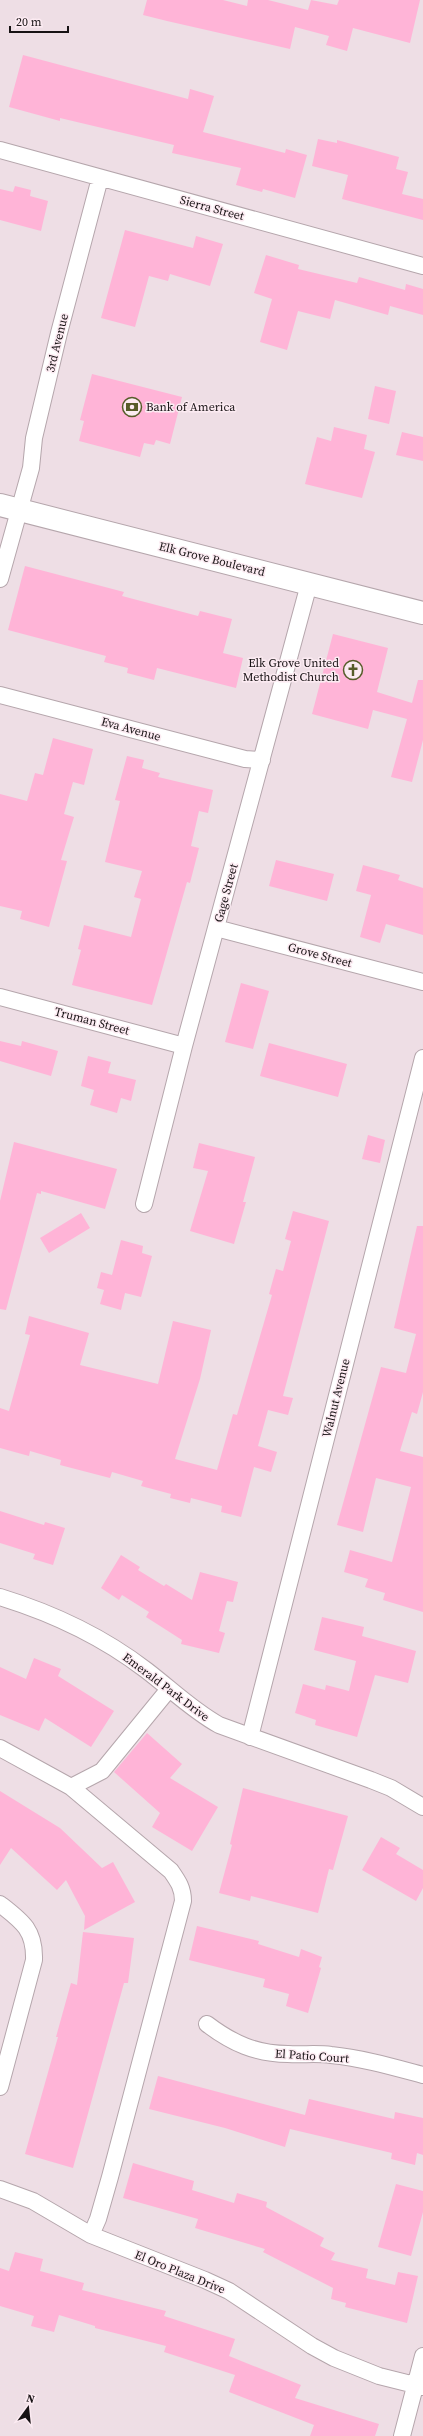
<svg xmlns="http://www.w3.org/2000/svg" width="423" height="2436" font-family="'Source Serif 4',serif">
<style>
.building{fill:#ffb4d7}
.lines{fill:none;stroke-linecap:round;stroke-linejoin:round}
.minor-casing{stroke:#b5a6ac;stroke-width:18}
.secondary-casing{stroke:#b5a6ac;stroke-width:24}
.minor{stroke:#fff;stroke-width:16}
.secondary{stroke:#fff;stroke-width:22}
.labels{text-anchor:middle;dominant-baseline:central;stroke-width:3;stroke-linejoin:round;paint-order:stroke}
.street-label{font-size:12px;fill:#171214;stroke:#fcebf2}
.poi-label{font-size:12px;fill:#171214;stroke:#fcebf2;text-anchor:start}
</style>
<rect width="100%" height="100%" fill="#eedee5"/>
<path class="building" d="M147,0h76l24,6 1,-6h20l40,10 3,-10 26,5 2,-5h81l-10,43 -57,-15 -6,23 -21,-6 3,-9 -34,-9 -5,22 -123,-28 -24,-6z
M23,55l165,44 2,-10 24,7 -11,36 82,21 1,-4 21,6 -12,43 -32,-9 -1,3 -26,-7 5,-17 -69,-15 2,-8 -114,-27v3l-51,-14z
M318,139l19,4v-3l62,17 -3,12 12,3 -6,22 21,5v21l-81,-21 6,-24 -36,-9z
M15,186l16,4 -1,6 18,5 -7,30 -41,-11v-31l13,3z
M125,230l68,18 3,-12 27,8 -13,42 -40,-12 -2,7 -19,-5 -14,51 -34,-9z
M266,255l33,10 -1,4 59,14 2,-6 46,13 1,-6 17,5v26l-33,-9 -2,9 -53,-15 -5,19 -32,-8 -11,39 -27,-8 12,-43 -18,-6z
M92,374l90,23 -12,47 -14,-4 -2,5 -10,-2 -4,14 -61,-16 5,-20 -4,-1z
M375,386l21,5 -7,33 -21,-5z
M334,427l33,8 -3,14 11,3 -13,46 -57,-14 12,-47 14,4z
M402,432l21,5v24l-27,-6z
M25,566l99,26 -2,4 76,20 2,-5 32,8 -9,34 20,5 -7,30 -79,-20 -3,12 -27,-7 1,-5 -24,-6 2,-6 -98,-26z
M333,634l55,14 -11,44 35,11 6,-23h5v60l-11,42 -21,-5 16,-58 -34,-9 -5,19 -56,-15z
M53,738l40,11 -9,36 -11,-3 -9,32 10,3 -13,43 6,1 -18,66 -29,-8 2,-8 -22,-5v-112l27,7 8,-28 8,2z
M127,756l17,4 -2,8 18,5 -2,4 55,13 -5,23 -9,-2 -8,35 8,2 -9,35 -3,-1 -35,123 -80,-20 9,-35 -3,-1 6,-24 47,12 10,-38 -7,-2 8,-26 -37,-9 15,-61 -5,-1z
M276,860l58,14 -7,27 -58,-15z
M363,865l37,10 -2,5 25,8v47l-37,-11 -6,19 -20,-6 11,-42 -15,-4z
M241,983l28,8 -16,58 -28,-7z
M0,1041l21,5 1,-5 36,10 -7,25 -51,-15z
M269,1043l78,21 -9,33 -78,-21z
M88,1056l23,6 -3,11 28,7 -5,21 -10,-3 -4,15 -27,-8 4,-15 -13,-4z
M368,1135l17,5 -5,23 -18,-4z
M14,1142l103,27 -12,40 -64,-18v3l-4,-1 -31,117 -6,-1v-108z
M199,1143l56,14 -12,45h3l-12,42 -44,-13 18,-60 -15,-3z
M293,1211l36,10 -46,175 10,2 -5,17 -20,-5 -10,36 19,6 -6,20 -17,-5 -13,50 -20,-5 1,-6 -31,-8 -1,5 -20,-5 1,-4 -30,-8 2,-5 -31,-9 -2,6 -50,-13 1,-5 -31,-9 -1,5 -29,-8v-40l9,3 21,-76 -5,-1 4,-18 60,17 -9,32 78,19 15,-63 38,9 -11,49 -25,80 42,11 16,-56 4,1 35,-120 -3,-1 7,-25 7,2 8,-30 -6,-2z
M81,1213l9,15 -41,25 -9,-15z
M417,1226h6v166l-6,22 -5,-2 -12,39 23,6v155l-40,-12 2,-7 -20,-6 3,-8 -24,-7 6,-22 42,12 19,-75 -35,-9 -13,54 -26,-7 44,-158 25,6 10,-39 -22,-6z
M121,1240l22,6 -1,7 10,3 -11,41 -16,-4 -4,17 -21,-6 4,-14 -7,-2 4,-16 11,3z
M0,1511l44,14 1,-3 20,6 -12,37 -20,-6 2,-5 -35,-11z
M121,1555l19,12 -2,3 26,16 2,-2 26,16 8,-28 38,10 -5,20 -6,-1 -8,30 6,2 -6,20 -38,-9 1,-4 -36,-23 3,-5 -27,-17 -3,5 -18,-12z
M322,1617l42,10 -2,9 54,15 -8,32 -33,-8 -18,62 -42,-12 1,-5 -21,-7 8,-29 22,6 1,-5 23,6 7,-30 -42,-11z
M34,1658l27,11 -3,7 56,35 -23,36 -46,-29 -6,13 -39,-16v-48l26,12z
M147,1733l35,31 -12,14 48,29 -26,44 -40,-24 8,-14 -46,-41z
M243,1788l105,28 -15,54 -4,-1 -11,44 -67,-17 -1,5 -31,-8 13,-48 -2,-1z
M0,1791l60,37 42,40 11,-6 22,40 -51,28 1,-14 -19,-36 -9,10 -46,-42 -11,17z
M381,1837l19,11 -4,6 27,16v18l-7,13 -54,-31z
M197,1926l62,15 -1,3 41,13 2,-8 21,8 -3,10 2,1 -13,45 -22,-7 3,-12 -26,-7 2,-8 -76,-19z
M83,1932l51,6 -6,45h-4l-51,185 -48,-14 33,-117h-2l15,-54 6,2z
M158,2076l147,39 4,-16 85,20 1,-7 28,6v37l-6,-2 -2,12 -24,-6 1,-6 -102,-24 -5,18 -60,-19 -76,-19z
M133,2163l61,18 -2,9 42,13 3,-10 30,9 -1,5 58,31 -4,8 15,7 -4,7 37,9 -2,9 29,7 3,-13 20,4 -11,47 -62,-16 1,-4 -15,-4 2,-11 -70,-36 2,-3 -70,-21 3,-9 -75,-21z
M396,2184l27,7v21l-12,44 -33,-9z
M15,2252l28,7 -3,12 44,12 -2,7 84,21 -2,5 71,23 -6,17 72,29 -6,13 84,26 -4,12h-65l4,-11 -85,-33 6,-17 -71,-23 2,-6 -71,-18v-2l-36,-11 -5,17 -23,-6 3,-10 -34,-10v-38l9,3z"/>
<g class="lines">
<defs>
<path id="minor" d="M0,150l423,116
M0,579l31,-111 3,-30 25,-105 41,-155
M0,695l245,64 17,1
M216,928l207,54
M0,997l184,49
M144,1204l40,-158 125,-462
M0,1597c52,16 103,40 146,73 25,19 46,40 73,55l152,55 20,8 32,19
M250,1737l173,-679
M0,1748l71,39 100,84c7,10 12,17 12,30l-73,276 -12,42 -7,16
M71,1787l31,-16 67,-82
M0,1904c22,17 35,26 34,56l-34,127
M207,2024c25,19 49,30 81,30 14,1 29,-1 43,1 31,3 62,12 92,20
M0,2189l33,12 58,34 114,45 24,11 83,55 22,12 45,18 44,11
M402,2436l21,-80"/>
<path id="secondary" d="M0,505l423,108"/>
</defs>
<use href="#minor" class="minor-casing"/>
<use href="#secondary" class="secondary-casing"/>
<use href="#minor" class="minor"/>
<use href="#secondary" class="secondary"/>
</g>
<defs>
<symbol id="bank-ring" viewBox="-11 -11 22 22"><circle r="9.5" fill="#fcebf2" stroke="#575c29" stroke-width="1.5"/><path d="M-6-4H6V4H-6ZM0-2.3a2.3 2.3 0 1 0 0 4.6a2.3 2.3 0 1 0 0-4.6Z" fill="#575c29"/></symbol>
<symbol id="church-ring" viewBox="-11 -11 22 22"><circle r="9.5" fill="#fcebf2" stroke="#575c29" stroke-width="1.5"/><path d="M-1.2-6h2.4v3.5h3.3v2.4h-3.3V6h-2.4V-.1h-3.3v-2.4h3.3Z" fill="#575c29"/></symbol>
</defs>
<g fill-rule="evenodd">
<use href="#bank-ring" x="121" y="396" width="22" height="22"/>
<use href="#church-ring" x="342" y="659" width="22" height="22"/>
</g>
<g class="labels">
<g class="street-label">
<text transform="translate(212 208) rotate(15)">Sierra Street</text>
<text transform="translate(57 343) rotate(-76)">3rd Avenue</text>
<text transform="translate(212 559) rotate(14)">Elk Grove Boulevard</text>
<text transform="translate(131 729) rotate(15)">Eva Avenue</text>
<text transform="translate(226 893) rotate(-75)">Gage Street</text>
<text transform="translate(320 955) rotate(15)">Grove Street</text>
<text transform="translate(92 1021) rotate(15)">Truman Street</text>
<text transform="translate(336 1398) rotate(-76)">Walnut Avenue</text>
<text transform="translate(166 1687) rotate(37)">Emerald Park Drive</text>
<text transform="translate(312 2056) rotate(4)">El Patio Court</text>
<text transform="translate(180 2272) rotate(22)">El Oro Plaza Drive</text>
</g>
<g class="poi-label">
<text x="146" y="407">Bank of America</text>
<text x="339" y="663" text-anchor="end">Elk Grove United<tspan x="339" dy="14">Methodist Church</tspan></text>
</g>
</g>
<g transform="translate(28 2408) rotate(15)" stroke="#fcebf2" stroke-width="3" paint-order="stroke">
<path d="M0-3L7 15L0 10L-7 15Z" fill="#171214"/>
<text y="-6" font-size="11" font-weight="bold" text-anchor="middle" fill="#171214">N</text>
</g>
<path d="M10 26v6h58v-6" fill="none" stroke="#171214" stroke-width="2"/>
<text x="16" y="26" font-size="12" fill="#171214" stroke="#fcebf2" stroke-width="3" paint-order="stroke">20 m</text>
</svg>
